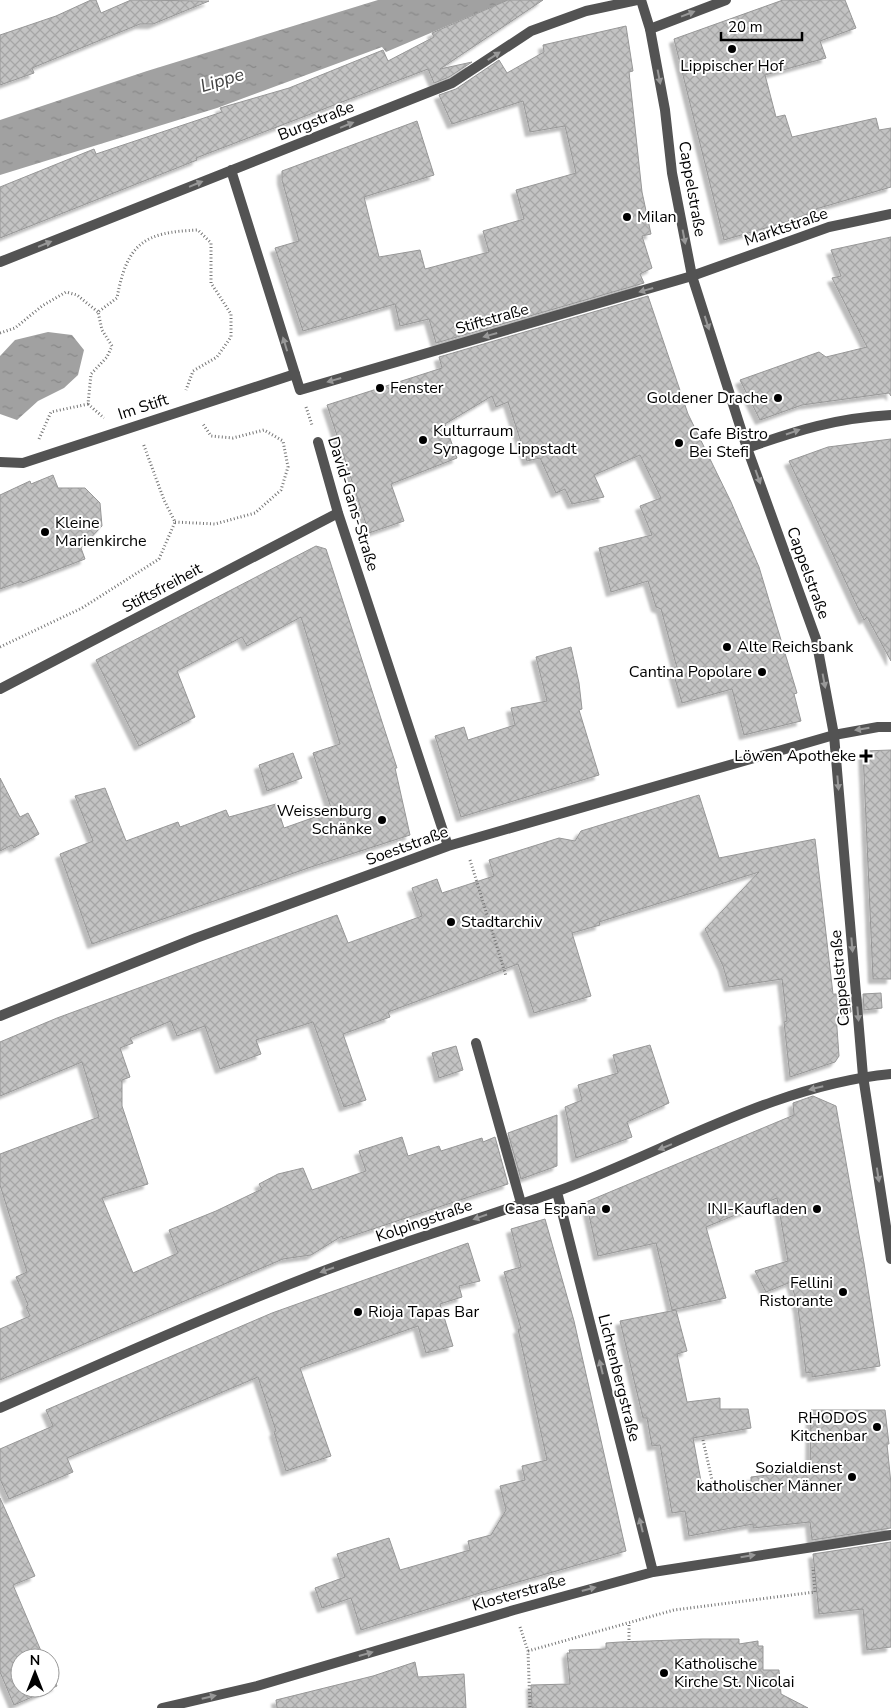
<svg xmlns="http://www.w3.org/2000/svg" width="891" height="1708" font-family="'Nunito Sans',sans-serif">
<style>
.water{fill:url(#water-ripples)}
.building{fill:url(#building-cross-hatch);stroke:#979797;filter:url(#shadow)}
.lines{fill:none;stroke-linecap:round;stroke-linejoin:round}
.path{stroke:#757575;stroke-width:3;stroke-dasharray:1 2.5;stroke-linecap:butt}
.service{stroke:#535353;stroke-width:10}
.minor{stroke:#535353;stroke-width:10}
.tertiary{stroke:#535353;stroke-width:10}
.oneway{fill:#989898}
.poi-dot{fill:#000;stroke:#fff;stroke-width:2}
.labels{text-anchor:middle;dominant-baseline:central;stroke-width:4;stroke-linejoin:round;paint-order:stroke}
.poi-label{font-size:16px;fill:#000;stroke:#fff;text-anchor:start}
.street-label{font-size:16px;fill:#000;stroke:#fff}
.water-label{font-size:18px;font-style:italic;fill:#424242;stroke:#fff}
</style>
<defs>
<pattern id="water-ripples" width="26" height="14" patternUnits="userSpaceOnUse" patternTransform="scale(1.25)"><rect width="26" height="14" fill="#a1a1a1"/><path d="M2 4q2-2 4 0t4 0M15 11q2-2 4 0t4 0" fill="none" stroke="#898989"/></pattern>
<pattern id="building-cross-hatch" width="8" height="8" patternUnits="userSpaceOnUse" patternTransform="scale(1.25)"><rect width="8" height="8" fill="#c3c3c3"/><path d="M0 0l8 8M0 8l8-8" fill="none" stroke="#a6a6a6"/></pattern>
<filter id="shadow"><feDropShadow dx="-4.5" dy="4.5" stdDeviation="1" flood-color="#0004"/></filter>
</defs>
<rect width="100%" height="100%" fill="#fff"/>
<path class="water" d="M378,0h130l-122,52 -4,-5 -165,61 -217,67v-55l147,-49z
M48,332l24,3 12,15 -6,25 -14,13 -26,13 -21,19 -17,-6v-58l15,-16z"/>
<path class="building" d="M91,0h5l5,13 30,-13 78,1 -56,23h-13l-108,44 2,5 -34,12v-50l56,-19z
M508,0h35l-103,69 32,-7 -23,15 -15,6 -6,-14 -232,89 1,2 -197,78v-51l94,-38 2,5 126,-42 -2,-4 69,-20 94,-38 5,11 46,-24 -2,-4z
M783,0h62l11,28 -36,13 6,17 -61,17 11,42 9,-2 7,22 84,-19 3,12 12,-2v59l-75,22v2l-30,11 -62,18 -50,-201z
M626,26l7,45 -4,1 13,120 9,42 -9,2 10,32 -12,6 4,9 -208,60 -7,-24 -29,7 -5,-22 -92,27 -28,-83 24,-7 -17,-61v-9l135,-50 17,54 -70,22 15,60 41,-7 5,19 64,-17 -6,-21 41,-12 -8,-29 60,-17 -11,-47 -35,6 -7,-31 -71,23 -13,-29 17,-6 43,-29 8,13 37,-21 -1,-7z
M891,237v159l-2,-3 -87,12 -42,15 -20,-40 79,-28 7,5 41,-10 -35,-69 9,-2 -10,-26z
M648,296l40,118 43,88 28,65 38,126 -3,1 7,27 -57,14 -12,-46 -50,14 -10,-35h5l-16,-59 -5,-2 -8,-26 -37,11 -12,-44 53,-13 -12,-29 21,-8 -21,-43 -46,20 10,22 -32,7 -7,-15 -9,4 -16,-35 -13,3 -19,-59 -12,5 -4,-11 -47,28 12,34 -66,26 13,37 -35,12 -42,-128 115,-37 -3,-11z
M891,439v222l-24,-44 -3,3 -7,-14 -68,-145 39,-14z
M53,475l5,13h27l15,15 2,23 -21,22 4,11 -63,24v-2l-22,8v-94l30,-14 1,3z
M316,546l10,3 71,219h-2l15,67 -99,32 -219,77 -32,-90 33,-13 -18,-45 30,-8 21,53 52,-19 2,5 46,-17 3,7 47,-13 8,24 48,-17 -19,-58 27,-9 -39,-127 -54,29 -5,-9 -65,34 18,46 -56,29 -43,-86z
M571,647l8,36 3,26 -3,1 20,65 -138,42 -26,-81 29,-9 4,13 47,-15 -4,-17 36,-7 -11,-44z
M891,750v229h-18l-10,-228z
M293,753l9,25 -35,13 -8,-26z
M0,778l20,39 8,-4 11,21 -25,14 -2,-3 -12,6z
M699,795l20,63 96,-19 18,155h16l2,18 -15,2 3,42 -4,6 -45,15 -6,-55 3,-1 -5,-42 -53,8 -6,-21 -18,-37 54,-57 -160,50 1,3 -28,8 19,63 -57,17 -16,-49 -130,48 2,5 -47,17 23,66 -22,7 -31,-85 -57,18 5,14 -41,15 -15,-43 -28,10 -6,-15 -41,17 3,5 -13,5 10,29 -8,3v26l26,78 -46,14 31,75 45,-20 -9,-23 47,-19 46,-22 -3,-5 19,-10 25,-6 9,22 54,-19 -7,-20 43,-14 6,19 31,-10 2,5 41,-13 1,4 12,-5 13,47 -165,55 -1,-3 -31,19 -28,4 -283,121v-51l30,-13 -4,-9 2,-2 -12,-28 11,-5 -27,-87v-31l99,-37 -17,-55 -82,34v-54l57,-24 280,-103 11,28 74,-27 -10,-28 25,-9 5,14 52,-17 -5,-16 70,-22 16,3 6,-10z
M881,993l1,15 -18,2 -1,-16z
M650,1045l19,58 -42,19 5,15 -56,21 -11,-51 17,-7 -4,-15 40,-12 -5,-18z
M456,1046l7,24 -24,8 -7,-25z
M813,1096l23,10 28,157 16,103 -68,11v-5l-6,1 -8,-65 -7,-26 -25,10 -11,-21 33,-10 -11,-63 -71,29 20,71 -54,12 -16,-67 -58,13 -12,-54 208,-87 -1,-12z
M557,1115v51l-36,13 -13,-46z
M545,1219l29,102 52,230 -146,42 -119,37 -10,-32 -29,10 -7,-20 30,-11 -8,-23 52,-16 11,32 70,-20 -2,-9 23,-6 15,-25 -6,-24 25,-6 -3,-14 25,-6 -29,-131h3l-17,-57 17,-5 -10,-38z
M468,1243l12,38 -21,5 3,11 -22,7 13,42 -27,7 -8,-27 -118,42 31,88 -45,15 -12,-39 2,-1 -18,-54 -191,81 6,14 -64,27 -9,-20v-30l53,-23 -7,-16 226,-97z
M676,1310l11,41 -10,3 10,48 33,-4v11h28l3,19 -58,10 10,54 48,-9v-6l59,-7 1,-60h74l4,34h-2l4,40v44l-79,12 -2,-18 -57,6v-4l-64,12 -4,-25 -13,2 -12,-68 -8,1 -5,-28h-4l-23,-97z
M0,1498l35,78 -22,9 31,73h-24v30h30v-18l7,16 -43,19 -14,-33z
M891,1542v105l-24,3 -4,-41 -44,5 -6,-60z
M702,1639h37v5l19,-3v5h5v24h16l2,24 27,14h-276l-1,-23 39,-1 -3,-31h3l-1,-3 37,-1v-6l14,-1z
M415,1662l3,15 46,-3 2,34h-189l-1,-8 97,-24z"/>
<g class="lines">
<path class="path" d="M0,333l15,-5 27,-22 24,-14 11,3 21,17
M88,404l16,14
M306,407l6,18
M39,439l12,-27 37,-8 3,-30 16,-17 5,-11 -10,-16 -4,-18 19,-14c10,-54 26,-66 81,-68l13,13v40l20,31v23l-14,20 -24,14 -7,19
M175,522l40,2 40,-11 26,-23 7,-23 -5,-26 -19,-11 -31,8 -22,-2 -8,-12
M0,647l82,-39 77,-49 16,-37 -11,-22 -21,-57
M470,860l36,116
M703,1440l11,49
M520,1627l8,24 2,57
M629,1640v-17
M528,1651l146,-41 141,-18 -2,-25"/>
<path class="service" d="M0,462l23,1 272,-89
M476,1043l45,160"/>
<path class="minor" d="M650,29l76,-29
M231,170l69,220 392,-114 137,-49 62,-13
M0,262l452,-179 79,-52 55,-20 51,-11
M318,442l20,71 110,333
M747,448c51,-18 90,-30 144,-33
M0,689l338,-176
M0,1016l196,-78 252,-92 386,-111 44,-8h13
M557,1192l96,380
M0,1408c104,-46 207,-92 313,-133 80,-31 164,-54 245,-84 109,-40 216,-106 333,-117
M162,1708l95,-22 257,-76 139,-38 238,-37"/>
<path class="tertiary" d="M641,0l9,29 15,81 7,63 20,103 55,172 69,191 18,96 29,341 28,183"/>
</g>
<defs><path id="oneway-solid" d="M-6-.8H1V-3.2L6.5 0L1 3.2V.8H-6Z" transform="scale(1.25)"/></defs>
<g class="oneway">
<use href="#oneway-solid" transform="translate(688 14) rotate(-21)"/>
<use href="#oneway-solid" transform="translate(494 56) rotate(-33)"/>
<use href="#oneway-solid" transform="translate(659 77) rotate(79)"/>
<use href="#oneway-solid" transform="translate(347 125) rotate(-22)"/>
<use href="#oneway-solid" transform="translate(196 184) rotate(-22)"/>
<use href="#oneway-solid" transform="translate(684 237) rotate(79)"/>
<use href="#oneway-solid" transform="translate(45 244) rotate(-22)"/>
<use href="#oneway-solid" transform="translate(646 290) rotate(164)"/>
<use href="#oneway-solid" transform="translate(707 323) rotate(72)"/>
<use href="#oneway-solid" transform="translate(490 335) rotate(164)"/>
<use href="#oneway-solid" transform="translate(285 344) rotate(-107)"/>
<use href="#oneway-solid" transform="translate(334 380) rotate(164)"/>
<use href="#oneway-solid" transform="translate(793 432) rotate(-19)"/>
<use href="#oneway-solid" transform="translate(758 477) rotate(70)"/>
<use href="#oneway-solid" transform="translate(824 681) rotate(79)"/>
<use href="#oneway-solid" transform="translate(862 729) rotate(171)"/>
<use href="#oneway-solid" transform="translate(838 783) rotate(85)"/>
<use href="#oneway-solid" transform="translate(852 945) rotate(85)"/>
<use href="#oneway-solid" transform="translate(858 1014) rotate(85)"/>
<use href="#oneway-solid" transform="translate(816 1088) rotate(166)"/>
<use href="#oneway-solid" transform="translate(665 1147) rotate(158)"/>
<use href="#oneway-solid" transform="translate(878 1175) rotate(81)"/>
<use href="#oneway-solid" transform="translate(480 1217) rotate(161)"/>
<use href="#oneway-solid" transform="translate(327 1270) rotate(161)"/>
<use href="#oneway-solid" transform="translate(601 1367) rotate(-104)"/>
<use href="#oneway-solid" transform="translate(641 1525) rotate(-104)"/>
<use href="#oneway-solid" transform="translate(748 1556) rotate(-9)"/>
<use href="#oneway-solid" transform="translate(589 1589) rotate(-15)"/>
<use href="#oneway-solid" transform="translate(366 1654) rotate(-16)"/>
<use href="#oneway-solid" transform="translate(209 1697) rotate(-13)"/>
</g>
<g class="poi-dot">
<circle cx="732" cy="49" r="5"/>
<circle cx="627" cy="217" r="5"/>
<circle cx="380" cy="388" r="5"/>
<circle cx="778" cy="398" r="5"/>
<circle cx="423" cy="440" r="5"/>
<circle cx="679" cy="443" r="5"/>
<circle cx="45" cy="532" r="5"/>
<circle cx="727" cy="647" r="5"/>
<circle cx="762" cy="672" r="5"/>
<path d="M863.5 748.5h5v5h5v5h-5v5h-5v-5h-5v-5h5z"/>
<circle cx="382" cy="820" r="5"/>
<circle cx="451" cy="922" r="5"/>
<circle cx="606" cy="1209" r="5"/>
<circle cx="817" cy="1209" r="5"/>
<circle cx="843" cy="1292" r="5"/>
<circle cx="358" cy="1312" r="5"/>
<circle cx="877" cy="1427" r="5"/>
<circle cx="852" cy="1477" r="5"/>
<circle cx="664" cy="1673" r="5"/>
</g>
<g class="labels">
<g class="poi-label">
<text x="732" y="66" text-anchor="middle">Lippischer Hof</text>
<text x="637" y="217">Milan</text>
<text x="390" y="388">Fenster</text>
<text x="768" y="398" text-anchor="end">Goldener Drache</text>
<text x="433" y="431">Kulturraum<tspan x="433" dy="18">Synagoge Lippstadt</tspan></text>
<text x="689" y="434">Cafe Bistro<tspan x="689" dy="18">Bei Stefi</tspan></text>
<text x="55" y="523">Kleine<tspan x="55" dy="18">Marienkirche</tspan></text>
<text x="737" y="647">Alte Reichsbank</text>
<text x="752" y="672" text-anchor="end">Cantina Popolare</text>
<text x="856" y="756" text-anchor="end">Löwen Apotheke</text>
<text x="372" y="811" text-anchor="end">Weissenburg<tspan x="372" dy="18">Schänke</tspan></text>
<text x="461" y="922">Stadtarchiv</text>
<text x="596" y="1209" text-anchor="end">Casa España</text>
<text x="807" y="1209" text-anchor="end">INI-Kaufladen</text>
<text x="833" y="1283" text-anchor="end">Fellini<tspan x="833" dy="18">Ristorante</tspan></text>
<text x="368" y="1312">Rioja Tapas Bar</text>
<text x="867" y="1418" text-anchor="end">RHODOS<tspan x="867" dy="18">Kitchenbar</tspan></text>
<text x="842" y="1468" text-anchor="end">Sozialdienst<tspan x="842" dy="18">katholischer Männer</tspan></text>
<text x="674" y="1664">Katholische<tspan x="674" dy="18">Kirche St. Nicolai</tspan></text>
</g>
<g class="street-label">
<text transform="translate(316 121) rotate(-22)">Burgstraße</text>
<text transform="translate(692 189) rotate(80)">Cappelstraße</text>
<text transform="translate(786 227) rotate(-19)">Marktstraße</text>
<text transform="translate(492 319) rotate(-16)">Stiftstraße</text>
<text transform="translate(143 407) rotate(-18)">Im Stift</text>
<text transform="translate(353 504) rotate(73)">David-Gans-Straße</text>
<text transform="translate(808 573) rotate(70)">Cappelstraße</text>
<text transform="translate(162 588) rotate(-28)">Stiftsfreiheit</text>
<text transform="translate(407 846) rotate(-20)">Soeststraße</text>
<text transform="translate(840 978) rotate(-95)">Cappelstraße</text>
<text transform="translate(424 1221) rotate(-19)">Kolpingstraße</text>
<text transform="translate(619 1378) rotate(76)">Lichtenbergstraße</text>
<text transform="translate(519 1593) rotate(-16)">Klosterstraße</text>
</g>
<g class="water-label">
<text transform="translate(222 80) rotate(-17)">Lippe</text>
</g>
</g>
<g transform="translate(35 1673)"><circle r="24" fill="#ffffff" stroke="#999999"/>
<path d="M0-4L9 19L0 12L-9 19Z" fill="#000000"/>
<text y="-8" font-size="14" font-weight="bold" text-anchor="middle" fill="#000000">N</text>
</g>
<path d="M721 32v8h81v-8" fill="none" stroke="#000000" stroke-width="2.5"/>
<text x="728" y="32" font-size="15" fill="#000000" stroke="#ffffff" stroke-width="4" paint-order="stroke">20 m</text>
</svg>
